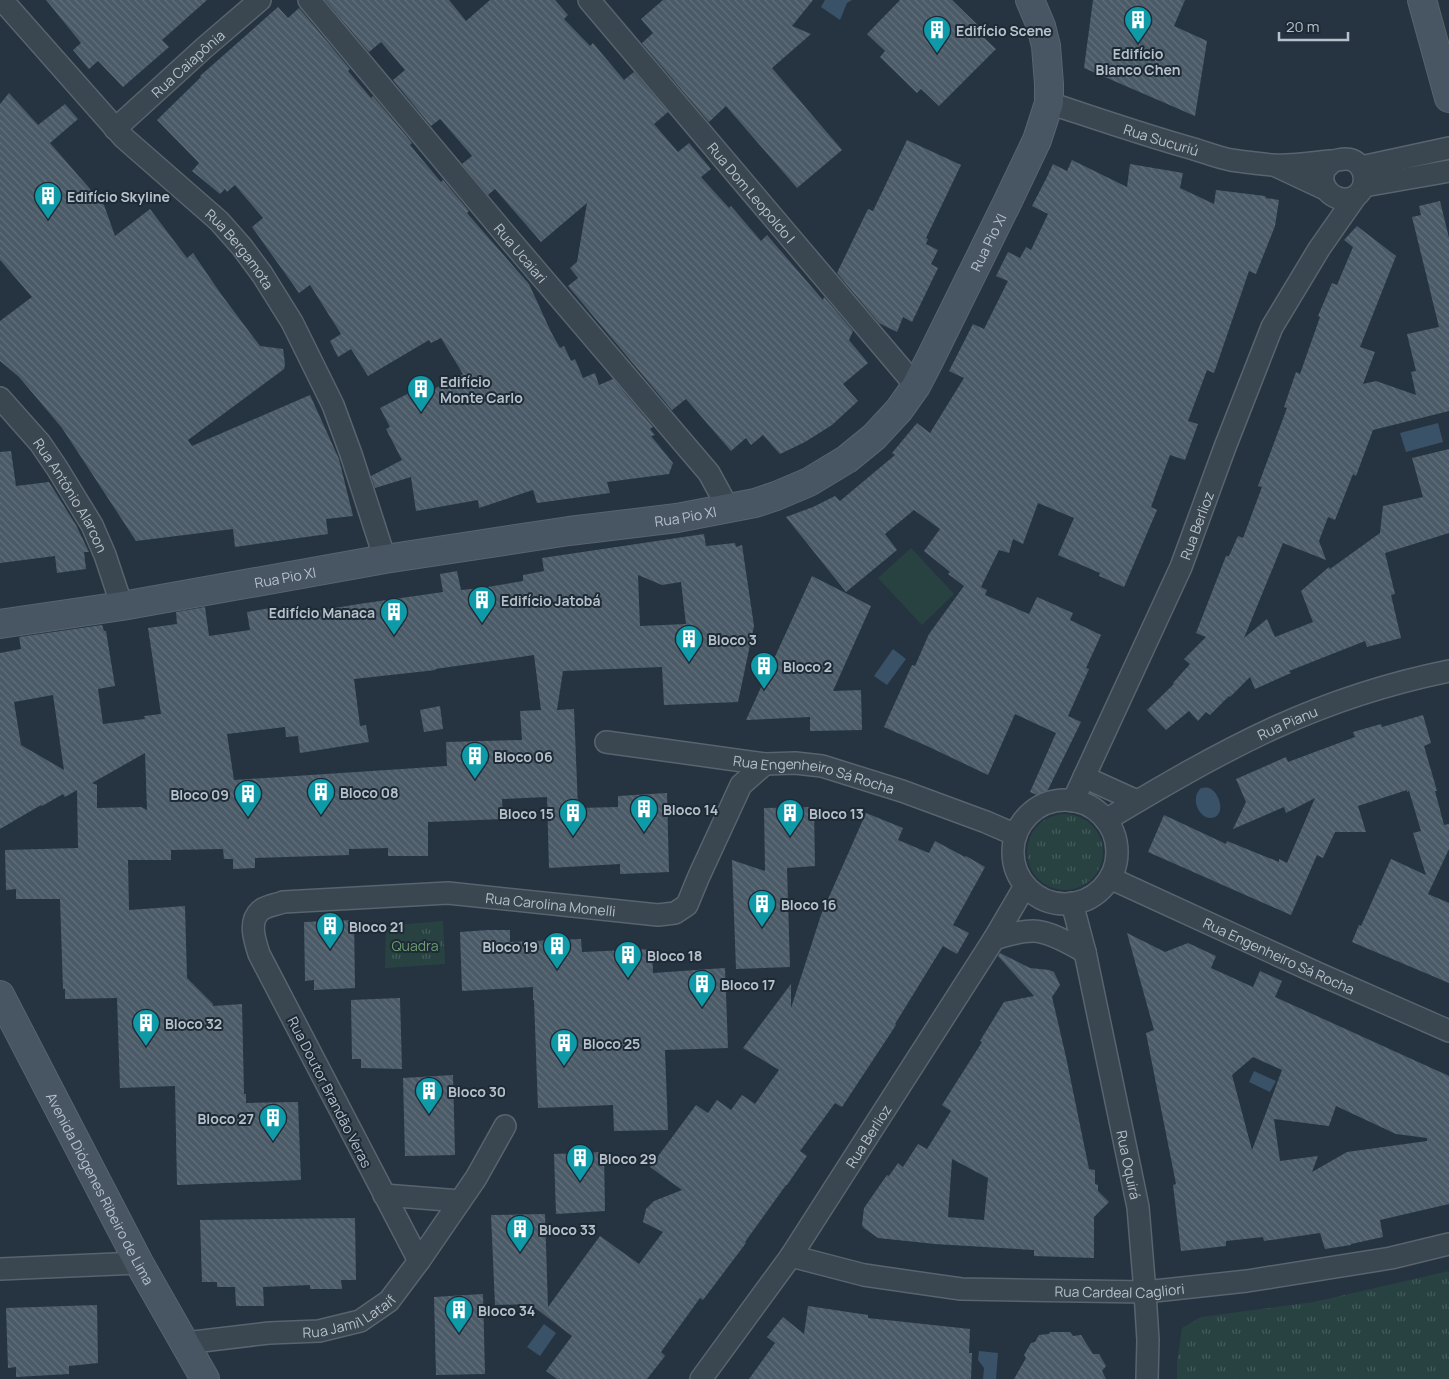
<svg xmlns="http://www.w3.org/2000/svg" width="1449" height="1379" font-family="Manrope,sans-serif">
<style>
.grass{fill:url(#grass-tufts)}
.pitch{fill:#284242}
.water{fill:#395268}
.building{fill:url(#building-back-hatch);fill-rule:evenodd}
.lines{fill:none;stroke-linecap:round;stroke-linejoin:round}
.street-casing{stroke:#58646e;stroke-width:24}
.secondary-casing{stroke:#58646e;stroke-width:30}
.street{stroke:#3a4650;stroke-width:21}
.secondary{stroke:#485563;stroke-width:28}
.labels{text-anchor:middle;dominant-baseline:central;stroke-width:4;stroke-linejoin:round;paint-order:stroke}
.poi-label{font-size:14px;font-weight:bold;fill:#b6c1cb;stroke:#1e2b36;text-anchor:start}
.street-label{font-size:14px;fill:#b6c1cb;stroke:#1e2b36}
.park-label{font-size:14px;fill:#6d9c73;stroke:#1e2b36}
</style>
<defs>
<pattern id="grass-tufts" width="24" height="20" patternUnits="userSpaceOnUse" patternTransform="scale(1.25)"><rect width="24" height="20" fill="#284242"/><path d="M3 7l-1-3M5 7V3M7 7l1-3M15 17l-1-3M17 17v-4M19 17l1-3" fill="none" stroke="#455c5c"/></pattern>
<pattern id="building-back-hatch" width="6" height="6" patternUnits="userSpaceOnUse" patternTransform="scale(1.25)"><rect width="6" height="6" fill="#4a5a67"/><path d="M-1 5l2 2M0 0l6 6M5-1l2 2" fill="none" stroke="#62707b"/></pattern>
</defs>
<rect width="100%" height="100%" fill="#263441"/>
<path class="grass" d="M1027 852a38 38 0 1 1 76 0a38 38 0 1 1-76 0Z
M443,921l2,43 -60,4 1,-42z
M1449,1271v108h-272v-16l5,-35 19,-11 113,-15z"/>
<path class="pitch" d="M911,548l43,46 -32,31 -44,-47z"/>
<path class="water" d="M825,0h27l-5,3 -7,17 -19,-13z
M1438,423l5,19 -37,10 -6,-19z
M893,649l13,10 -19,26 -13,-9z
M1201,788c3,0 5,-1 8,0 9,3 17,23 6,29 -13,6 -27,-17 -14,-29z
M1254,1071l22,10 -6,11 -21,-10z
M544,1324l12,9 -16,23 -13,-9z
M979,1351l19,2 -2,26h-13l1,-11 -6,-8z"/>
<path class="building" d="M46,0h161l-45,40 7,7 -46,40 -25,-26 -9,8 -16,-19 8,-7z
M325,0h124l17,21 24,-21h65l13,15 -4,4 26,27 3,-3 31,37 10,-8 34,40 -14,12 24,28 11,-9 22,26 -10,8 28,31 2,-2 30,35 6,-6 56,65 1,-3 29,34 -4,9 19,23 -25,21 15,17 -26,24 -27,17 -25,12 -17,-19 -12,10 -5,-7 -15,13 -45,-52 -14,11 -104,-124 10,-8 -8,-10 7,-6 10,-59 -46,39 -46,-53 -7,6 -26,-31 10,-8 -30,-35 -2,-2 -9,7 -38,-46 12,-10 -24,-28 -12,10z
M663,0h150l-21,26 19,8 -39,34 70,82 -45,38 -71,-82 -17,16 -67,-79 11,-10 -12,-14z
M900,0h52l29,28 -4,3 19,18 -57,57 -18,-17 -4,4 -37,-36 5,-6 -18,-17z
M1093,0h92l-11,26 33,15 -12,75 -111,-48z
M278,7l10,11 11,-10 51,61 -2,2 23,27 2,-2 39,47 -2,2 31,37 2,-2 26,31 -2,2 62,71 22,48 9,16 4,-2 7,15 4,-2 8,19 12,-5 4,12 14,-6 40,48 -3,2 5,6 -4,1 22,27 -4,11 -62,8 3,11 -73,10 -4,-13 -54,18 -1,-8 -62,11 -5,-34 -36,11 -4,-12 31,-16 -16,-31 4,-2 -10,-19 39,-20 2,4 5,-3 2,3 35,-18 -22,-36 -10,5 -2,-3 -61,36 -17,-27 -13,8 -8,-16 11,-7 -31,-49 -11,8 -47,-66 11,-9 -28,-33 -8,7 -2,-3 -5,5 -28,-23 7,-8 -42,-43 44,-43 -1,-1z
M9,93l29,32 27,-21 13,15 -28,24 54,62 11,31 35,-27 37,49 6,-5 28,41 39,52 23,3 2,15 -1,5 -96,71 4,6 118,-51 29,64 14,57 -27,3 2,15 -93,13 -2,-18 -97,12 -74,-113 -43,-51 -19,-16v-40l32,-24 -32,-37v-156z
M907,140l54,25 -35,73 2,1 -2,5 12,6 -7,14 7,4 -26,54 -9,-5 -6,15 -18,-9 -42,-50 31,-64 5,2z
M1072,160l55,27 3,-23 53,9 -3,15 34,16 2,-14 49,6 1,2 13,2 -4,26 -19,48 -7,-3 -35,102 -7,-3 -19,51 10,3 -13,36 -15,-5 -19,52 6,3 -33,77 -25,-11 1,-3 -42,-18 16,-37 -36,-15 -15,41 -10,-5 -4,14 -10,-3 -18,37 6,3 -2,5 44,19 8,-17 36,16 -3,7 31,15 -15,33 3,1 -21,47 13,6 -37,76 -14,-6 26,-59 -41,-19 -27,61 -61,-29 -43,-19 28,-62 3,1 14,-32 35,-48 -16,-12 2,-2 -26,-21 16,-22 -26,-19 -29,24 12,16 -51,42 -60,-75 27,-10 22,-11 5,5 55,-46 -3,-2 25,-30 13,10 34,-55 -15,-7 24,-47 11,5 24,-48 -12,-5 12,-24 12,6 6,-11 5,3 17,-36 -16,-8 15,-29 6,-13 14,7z
M1440,201l9,37v173l-76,19 -17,46 -3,-2 -18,46 -7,-3 -9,24 7,19 -43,-17 -39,95 23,-19 8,18 38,-15 -12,-31 28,-24 1,2 50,-36 3,-27 40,-9 -11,-39 37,-9v84l-64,20 10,41 -4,1 10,43 -34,9 -2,-6 -76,30 2,2 -36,16 -5,-12 -20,20 -1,-1 -19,19 -4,-3 -8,9 -9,-10 -23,19 -19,-20 27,-26 -1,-1 17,-19 -6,-5 22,-22 -10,-4 30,-77h3l9,-20 5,2 19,-51 -4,-1 29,-78 -3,-1 12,-35 4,2 20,-57 -2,-1 14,-33 5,2 16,-38 -9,-7 13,-14 39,30 -36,91 15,5 -12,32 13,-3 40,14 -5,-23 5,-1 -9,-37 32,-7 -27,-110 9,-2 -2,-9z
M11,451l5,35 33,-4 27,43 13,27h-5l2,17 -29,4 -2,-17 -55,7v-111z
M704,534l2,12 29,-3 1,4 6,-2 12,81 -16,76 -74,3 -2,-38 -99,4 -6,39 17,-1 4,99 40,-1v-11l49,-3 2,79 -49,2v-10l-71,4 -2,-71 -45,2 1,20 -75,3v34h-40v-8l-39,1v6l-94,3v10l-22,1v-10h-9l-1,-10 -52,1v10h-43l1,50 56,-4 2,72 26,26v2l29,-2 2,90h2v9l52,-1 3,78 -124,5 -2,-99 -55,2 -3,-90 -52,1v-10h-2l-3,-90h-44v-10l-10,1 -1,-40 73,-2 -1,-58 -12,7 -2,-3 -21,12 -1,-1 -41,24v-176l21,-4 -2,-12 83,-12 2,6h2l9,55 -17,3 5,35 42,-5 -1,-3 17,-2 -13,-86 29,-4 -1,-12 29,-5 4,29 41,-6 -3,-18 23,-4 2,9 9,-1v1l78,-13 84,-12 -3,-18 17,-3 4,19 21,-2 41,-7v-6l21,-4 -2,-13zM638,575l24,10 19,-3 5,42 -46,2zM534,655l7,55 -21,1 2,29 -76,2 1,24 -213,14 -7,-46 58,-7 1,10 12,-1 2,17 69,-11 -3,-17 -6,1 -6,-47 82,-9 -1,-1zM53,695l11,75 -43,-25 -7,-43zM145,753l2,57 -6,-3 -44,1v-23l-5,-2z
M812,576l59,30 -38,85 28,-1 1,40 -52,1v-14l-64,3z
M440,706l3,23 -19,3 -4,-22z
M1423,715l8,28 -7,3 13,45h-2l9,34 5,-1v25l-21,45 21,9v80l-97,-41 7,-17 2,1 30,-67 35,16 -13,-42 8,-2 -12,-40 -2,1v-2l-49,16 8,26h-31l-12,26 -6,-3 -26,60 -143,-63 16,-37 62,29 1,-3 52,21v-3l8,4 28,-65 -29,15 -2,-6 -51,22 13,-27 -10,-23 50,-22 2,5 67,-25 -2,-5 28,-8 1,3z
M814,807l1,59 -28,2 3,99 -54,2 -4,-109 33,11 -1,-63z
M866,813l37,15 -5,12 31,13 6,-12 30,16 1,-1 19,11 -32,58 16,8 -12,21 -14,-8 -48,78 1,1 -54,82 -7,-4 -35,48 7,5 -20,29h-1l-41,57 1,1 -43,57 -3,-2 -39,54 4,4 -18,23h-90l-11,-8 26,-35 -42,-32 -35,1 -4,-90 54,-1 3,93 52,-71 39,28 24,-32 -20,-10 3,-13 8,-8 28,-11 -32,-23 46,-62 12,8 9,-13 14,10 11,-15 13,9 24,-34 -36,-22 48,-64v24l30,-93z
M354,920l1,68 -41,2v-10l-9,1 -1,-59z
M488,930h22v12l71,-3 1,13 70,-3 1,24 72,-5 3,80 -63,2 3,80 -54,1 -1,-26 -75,3 -4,-108h-1v-13l-71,4 -2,-59z
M1127,933l38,19 23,-9 28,13 -5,12 42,19 7,-16 22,10 -7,16 174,79v128l-69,16 3,17 -32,7v1l-26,4 -5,-16 -56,8 -1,-4 -37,4v5l-45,5 -8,-66 3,-1 -30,-151 8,-3zM1253,1057l29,13 -30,80 -20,-75zM1336,1106l60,28 31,4v3l-80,11 -35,20 6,-16 -38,5 -6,-42 55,7z
M1000,953l30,15 19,2 5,2 6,13 -8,12 14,60 23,112 6,1v14l3,1v6l11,11 -15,15v41l-60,-2v-6l-99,-6 -57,-6 -14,-10 -2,-3 2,-17 23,-33 2,1 9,-13 5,4 15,-23 9,5 24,-38 -9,-6 40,-63 -2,-1 24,-39 30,-6 -36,-40zM952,1159l36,19 -4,42 -36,-3z
M400,998l2,71 -41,-1v-9h-9l-1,-59z
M453,1075l2,80 -50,1 -2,-78z
M604,1152l1,59 -49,3 -2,-60z
M355,1218l1,62h-15l1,9h-32v-4l-47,2 1,19h-28l-1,-19h-18v-5h-15l-2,-62z
M483,1294l2,80 -49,1 -2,-78z
M97,1305l1,58 -29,3v8l-53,3v-10l-8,1 -2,-60z
M808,1306l60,9v3l102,11 -1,24h3l-1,26h-222l26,-36 -8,-6 16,-20 21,17z
M1050,1332h20l3,4 8,-1 12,19h6l7,12 -4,5 4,8h-92l12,-21 -2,-3 7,-12 4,-1 4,-7 10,-1z"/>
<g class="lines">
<defs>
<g id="street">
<path id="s1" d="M2,0l122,138 95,83 23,26 20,27 30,48 41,83 18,49 34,105"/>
<path id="s2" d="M309,0l196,234 204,239 19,35"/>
<path id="s3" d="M589,0l327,386"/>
<path id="s4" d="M1049,103c46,15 92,31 138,44 15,4 29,10 44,13 14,2 28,4 42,5 18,1 38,-2 57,-4 8,0 14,-4 22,-1 15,6 17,29 2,37 -17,8 -38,-9 -29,-28 2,-3 6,-5 8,-8"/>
<path id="s5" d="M115,129l89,-81 56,-48"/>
<path d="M1276,166l49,23"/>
<path d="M1361,167l88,-19"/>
<path d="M1364,186l85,-15"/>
<path id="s6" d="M0,398l40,45 17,25 35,57 13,30 17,51"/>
<path id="s7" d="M606,742l159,22 30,-1 27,3 80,25 84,31 30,13"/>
<path d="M1084,777l53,24"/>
<circle cx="1065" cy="852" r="52"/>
<path id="s8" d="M1073,801l108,-234 44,-120 47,-120 47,-78 37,-53"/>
<path id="s9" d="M1106,820c55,-33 111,-66 170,-93 55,-25 114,-44 173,-56"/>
<path id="s10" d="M1110,878l207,95 132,58"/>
<path id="s11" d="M1072,903l13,49 53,255 7,85 3,48 -1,39"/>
<path d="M994,939c13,-4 26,-8 39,-8 16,0 38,13 52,21"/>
<path d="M384,1195l76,6"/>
<path id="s12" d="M791,1256l73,19 97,14 184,3 102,-11 144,-23 58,-14"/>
<path id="s13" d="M419,1261l-160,-307c-4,-13 -11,-32 1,-43 5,-5 16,-6 23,-9l165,-9 210,22 17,-2 12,-8 12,-29 42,-91 24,-21"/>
<path d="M0,1269l139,-6"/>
<path id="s14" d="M185,1343l84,-10 50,-2 41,-10 29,-20 30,-40 57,-83 29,-52"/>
<path id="s15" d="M701,1379l90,-123 203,-317 31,-53"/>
</g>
<g id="secondary">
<path d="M1422,0l27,98"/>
<path id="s16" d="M0,624l122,-18 263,-47 184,-28 108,-13 78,-15 21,-7 33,-14 38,-23 27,-22 25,-27 17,-24 13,-25 78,-158 30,-63 12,-37v-19l-3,-38 -5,-20 -11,-26"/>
<path id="s17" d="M0,995l139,268 66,116"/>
</g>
</defs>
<use href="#street" class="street-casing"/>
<use href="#secondary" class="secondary-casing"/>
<use href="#street" class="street"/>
<use href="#secondary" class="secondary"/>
</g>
<defs>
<symbol id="building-pin" viewBox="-11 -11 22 30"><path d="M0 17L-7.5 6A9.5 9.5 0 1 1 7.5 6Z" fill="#0f9aa8" stroke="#1e2b36"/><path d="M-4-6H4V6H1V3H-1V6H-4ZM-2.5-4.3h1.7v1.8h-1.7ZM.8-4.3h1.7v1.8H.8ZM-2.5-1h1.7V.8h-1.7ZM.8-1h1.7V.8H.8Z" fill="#fff"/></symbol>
</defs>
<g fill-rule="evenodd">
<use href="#building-pin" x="1122" y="4" width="32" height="43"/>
<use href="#building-pin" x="921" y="14" width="32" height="43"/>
<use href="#building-pin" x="32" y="180" width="32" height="43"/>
<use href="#building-pin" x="405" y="373" width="32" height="43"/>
<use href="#building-pin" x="466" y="584" width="32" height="43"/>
<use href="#building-pin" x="378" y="596" width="32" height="43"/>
<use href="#building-pin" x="673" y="623" width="32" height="43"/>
<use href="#building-pin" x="748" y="650" width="32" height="43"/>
<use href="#building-pin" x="459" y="740" width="32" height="43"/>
<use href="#building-pin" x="305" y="776" width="32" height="43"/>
<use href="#building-pin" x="232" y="778" width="32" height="43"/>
<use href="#building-pin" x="628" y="793" width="32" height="43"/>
<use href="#building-pin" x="557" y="797" width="32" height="43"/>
<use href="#building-pin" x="774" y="797" width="32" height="43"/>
<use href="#building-pin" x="746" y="888" width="32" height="43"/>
<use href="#building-pin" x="314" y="910" width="32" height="43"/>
<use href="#building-pin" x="541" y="930" width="32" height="43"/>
<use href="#building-pin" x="612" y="939" width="32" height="43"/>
<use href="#building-pin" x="686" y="968" width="32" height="43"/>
<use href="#building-pin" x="130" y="1007" width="32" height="43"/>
<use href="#building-pin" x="548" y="1027" width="32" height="43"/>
<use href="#building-pin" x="413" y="1075" width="32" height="43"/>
<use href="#building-pin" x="257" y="1102" width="32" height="43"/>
<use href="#building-pin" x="564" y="1142" width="32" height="43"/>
<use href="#building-pin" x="504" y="1213" width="32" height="43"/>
<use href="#building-pin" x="443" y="1294" width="32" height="43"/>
</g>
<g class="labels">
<g class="poi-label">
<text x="956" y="30">Edifício Scene</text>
<text x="1138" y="53" text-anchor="middle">Edifício<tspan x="1138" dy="16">Blanco Chen</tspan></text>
<text x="67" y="196">Edifício Skyline</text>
<text x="440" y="381">Edifício<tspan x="440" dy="16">Monte Carlo</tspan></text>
<text x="501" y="600">Edifício Jatobá</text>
<text x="375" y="612" text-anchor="end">Edifício Manaca</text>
<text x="708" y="639">Bloco 3</text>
<text x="783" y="666">Bloco 2</text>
<text x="494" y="756">Bloco 06</text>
<text x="340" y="792">Bloco 08</text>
<text x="229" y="794" text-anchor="end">Bloco 09</text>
<text x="663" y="809">Bloco 14</text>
<text x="554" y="813" text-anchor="end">Bloco 15</text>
<text x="809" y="813">Bloco 13</text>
<text x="781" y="904">Bloco 16</text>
<text x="349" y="926">Bloco 21</text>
<text x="538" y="946" text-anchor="end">Bloco 19</text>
<text x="647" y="955">Bloco 18</text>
<text x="721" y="984">Bloco 17</text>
<text x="165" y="1023">Bloco 32</text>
<text x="583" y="1043">Bloco 25</text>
<text x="448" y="1091">Bloco 30</text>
<text x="254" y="1118" text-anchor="end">Bloco 27</text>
<text x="599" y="1158">Bloco 29</text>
<text x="539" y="1229">Bloco 33</text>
<text x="478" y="1310">Bloco 34</text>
</g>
<g class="street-label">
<text stroke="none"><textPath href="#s5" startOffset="98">Rua Caiapônia</textPath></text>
<text stroke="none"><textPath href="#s4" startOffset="118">Rua Sucuriú</textPath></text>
<text stroke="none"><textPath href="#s3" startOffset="252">Rua Dom Leopoldo I</textPath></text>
<text stroke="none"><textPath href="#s16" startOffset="1129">Rua Pio XI</textPath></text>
<text stroke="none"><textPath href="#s1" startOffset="345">Rua Bergamota</textPath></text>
<text stroke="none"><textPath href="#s2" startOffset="330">Rua Ucaiari</textPath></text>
<text stroke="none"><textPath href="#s6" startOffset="121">Rua Antônio Alarcon</textPath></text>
<text stroke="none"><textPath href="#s16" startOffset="694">Rua Pio XI</textPath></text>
<text stroke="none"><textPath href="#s8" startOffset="302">Rua Berlioz</textPath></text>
<text stroke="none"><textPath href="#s16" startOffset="289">Rua Pio XI</textPath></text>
<text stroke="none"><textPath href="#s9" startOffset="206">Rua Pianu</textPath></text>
<text stroke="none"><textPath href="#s7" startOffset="211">Rua Engenheiro Sá Rocha</textPath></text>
<text stroke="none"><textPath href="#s13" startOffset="685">Rua Carolina Monelli</textPath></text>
<text stroke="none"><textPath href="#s10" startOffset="186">Rua Engenheiro Sá Rocha</textPath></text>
<text transform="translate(330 1092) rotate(63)">Rua Doutor Brandão Veras</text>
<text stroke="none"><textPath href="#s15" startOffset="295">Rua Berlioz</textPath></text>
<text stroke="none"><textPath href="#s11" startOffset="268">Rua Oquirá</textPath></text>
<text stroke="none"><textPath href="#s17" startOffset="218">Avenida Diógenes Ribeiro de Lima</textPath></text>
<text stroke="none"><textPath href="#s12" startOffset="332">Rua Cardeal Cagliori</textPath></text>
<text stroke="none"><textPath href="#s14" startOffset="168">Rua Jamil Lataif</textPath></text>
</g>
<g class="park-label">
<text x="415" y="945">Quadra</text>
</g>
</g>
<path d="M1279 32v8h69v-8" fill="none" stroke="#b6c1cb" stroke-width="2.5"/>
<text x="1286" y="32" font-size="15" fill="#b6c1cb" stroke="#1e2b36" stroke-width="4" paint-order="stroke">20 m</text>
</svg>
